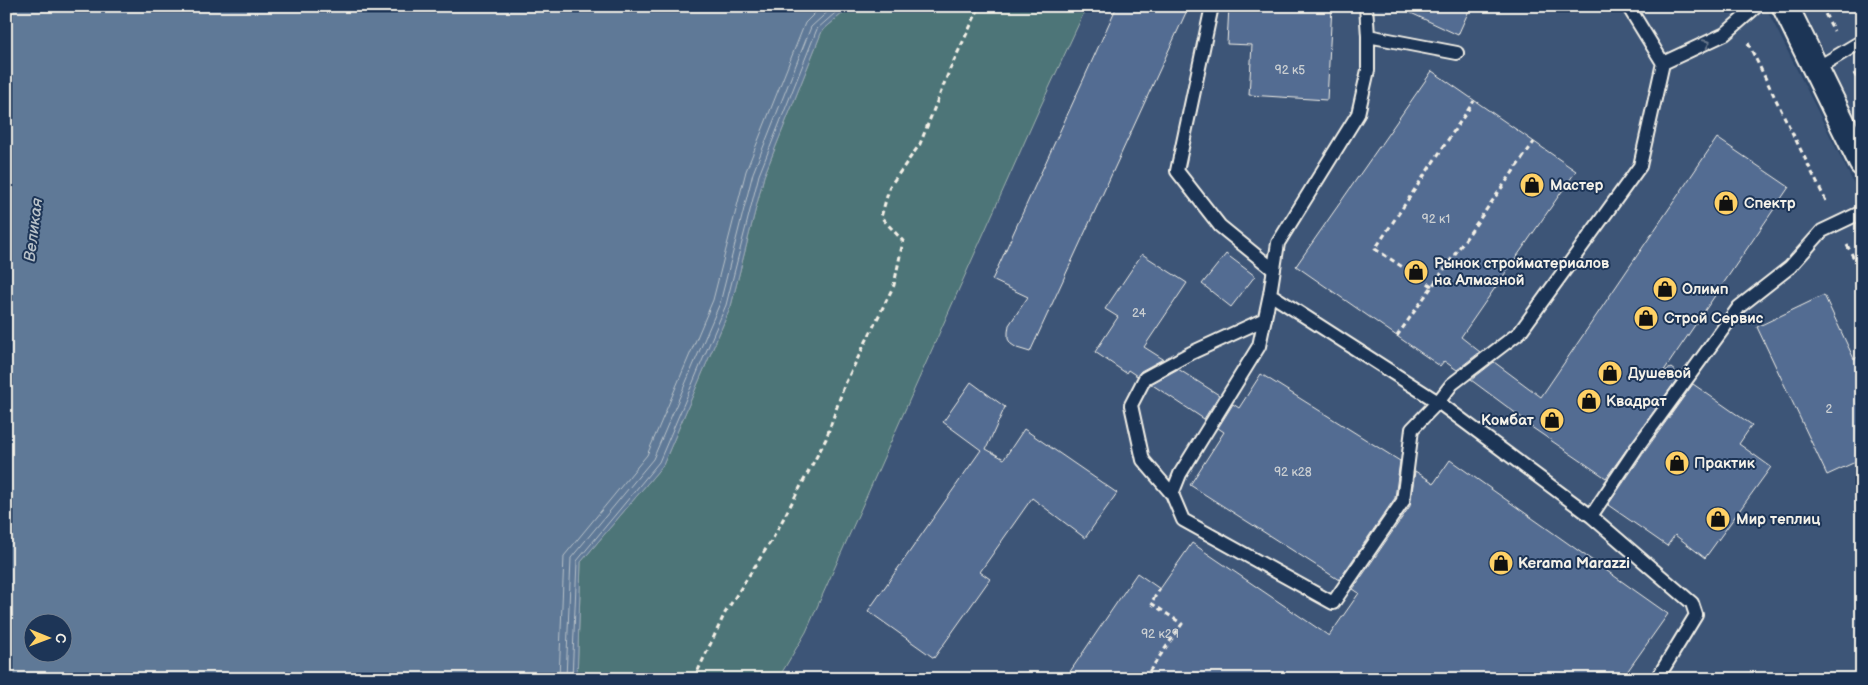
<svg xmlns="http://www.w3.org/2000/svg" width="1868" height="685" font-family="'Balsamiq Sans',sans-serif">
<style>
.built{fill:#3c5477}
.green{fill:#4e7578;stroke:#a1b3b0}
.water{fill:#5e7997;stroke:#9aa9b7;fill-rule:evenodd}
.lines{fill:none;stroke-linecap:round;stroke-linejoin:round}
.shore{stroke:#b8c1c8;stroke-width:1}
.building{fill:#536c92;stroke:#f4f1e8}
.lane-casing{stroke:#f4f1e8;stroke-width:16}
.street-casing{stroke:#f4f1e8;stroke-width:29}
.path{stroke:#f4f1e8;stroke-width:3;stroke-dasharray:5 4;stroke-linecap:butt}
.lane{stroke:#1d3557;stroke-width:12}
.street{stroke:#1d3557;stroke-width:25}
.oneway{stroke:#68778a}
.labels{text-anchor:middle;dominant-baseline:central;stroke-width:4;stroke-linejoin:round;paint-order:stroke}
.number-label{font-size:12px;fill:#ccd0d2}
.poi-label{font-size:15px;font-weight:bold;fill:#f4f1e8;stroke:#1d3557;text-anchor:start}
.water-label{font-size:16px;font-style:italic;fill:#b8c1c8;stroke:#1d3557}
</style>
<rect width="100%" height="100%" fill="#2d4669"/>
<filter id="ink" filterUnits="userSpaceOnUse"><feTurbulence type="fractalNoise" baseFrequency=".02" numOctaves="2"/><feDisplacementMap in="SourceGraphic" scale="10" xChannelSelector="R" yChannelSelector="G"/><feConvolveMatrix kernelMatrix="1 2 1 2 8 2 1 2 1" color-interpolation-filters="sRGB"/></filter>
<g filter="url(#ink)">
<path class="built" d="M1087,6h678l97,194v479h-1084l28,-47 231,-518z
M1802,6h60v124z"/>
<path class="green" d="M851,6h236l-50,108 -231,518 -28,47h-201l4,-117 82,-97 68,-159 33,-130 58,-145z"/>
<path class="water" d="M6,6h845l-29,25 -58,145 -33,130 -68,159 -82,97 -4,117h-571zM32,622h30v30h-30z"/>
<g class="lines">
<path class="shore" d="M559,679l5,-123 83,-101 66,-155 33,-129 59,-148 17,-17
M566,679l5,-121 82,-99 67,-156 33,-130 58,-146 23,-21
M572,679l5,-118 82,-99 67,-157 33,-130 58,-146 26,-23"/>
</g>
<path class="building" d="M1117,6h72l-159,346 -13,-4 -6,-4 -3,-5v-7l1,-7 19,-28 -36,-17z
M1229,6h103l-5,94 -78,-5 3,-50 -25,-1z
M1396,6h75l-13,29z
M1432,71l144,100 -115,166 19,15 -23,18 -13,-9 -4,5 -144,-100z
M1717,138l72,49 -126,185 8,-4 9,7 -74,103 -82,-56 1,-2 -54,-40 23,-18 47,35z
M1142,254l45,29 -43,64 19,12 -22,12 -4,5 -9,-6 -2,3 -31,-21 23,-35 -13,-8z
M1226,254l29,22 -24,31 -29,-23z
M1824,295l30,64 8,-4v104l-35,16 -70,-148z
M1178,369l41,26 -15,24 -53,-35z
M1261,374l139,87 -5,37 -56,82 -149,-95 34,-53 -6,-4 15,-24 6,4z
M971,382l34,25 -19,42 18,10 20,-30 93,64 -32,45 -53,-40 -52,74 10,7 -56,79 -66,-47 113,-161 -38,-28z
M1693,384l59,41 -13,19 32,23 -66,91 -30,-23 -8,11 -59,-41 37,-54z
M1450,460l218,154 -46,65h-557l72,-106 23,16 32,-46 137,93 30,-43 -6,-4 57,-83 5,-35 19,12z"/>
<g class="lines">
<defs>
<path id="lane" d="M1212,6l-35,165 43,55 54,44
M1628,6l35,57 -23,103 -120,166 -68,52 -14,18 153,114 101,87 4,12 -39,64
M1368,36l89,17
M1663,63l62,-29 32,-28
M1817,68l45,-27
M1270,294l168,108 -26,27 -9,72 -70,102 -150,-83 -11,-26 8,-20 79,-128 11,-52 8,-51 80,-129 10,-44v-34l-2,-30
M1172,494l-29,-34 -12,-55 14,-27 46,-25 74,-34
M1591,516l47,-70 101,-139 51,-40 32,-36 40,-19"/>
<path id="street" d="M1785,6l77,157"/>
</defs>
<use href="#lane" class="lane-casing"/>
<use href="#street" class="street-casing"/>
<path class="path" d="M1821,6l13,25
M1748,43l79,160
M1854,73l8,15
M1847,245l15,29
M1432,286l-57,-37 99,-148
M1397,336l137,-194
M694,679l31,-66 48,-75 53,-99 18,-53 50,-101 9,-44 -22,-24 9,-31 30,-42 30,-75 30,-63
M1144,679l38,-55 -31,-21 9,-14"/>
<use href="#lane" class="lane"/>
<use href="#street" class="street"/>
</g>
<defs><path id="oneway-chevron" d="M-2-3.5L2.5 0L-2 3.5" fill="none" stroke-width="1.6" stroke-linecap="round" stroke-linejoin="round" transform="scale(1.25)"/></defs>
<use class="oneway" href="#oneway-chevron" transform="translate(1707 43) rotate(-26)"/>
</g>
<defs>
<symbol id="shop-disc" viewBox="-11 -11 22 22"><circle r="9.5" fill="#ffd166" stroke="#1d3557"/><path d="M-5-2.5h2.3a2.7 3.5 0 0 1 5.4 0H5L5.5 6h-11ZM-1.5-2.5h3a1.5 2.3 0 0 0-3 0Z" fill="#111"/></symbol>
</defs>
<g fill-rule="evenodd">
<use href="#shop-disc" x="1518" y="171" width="28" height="28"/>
<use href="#shop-disc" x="1712" y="189" width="28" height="28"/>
<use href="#shop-disc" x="1402" y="258" width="28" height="28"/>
<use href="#shop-disc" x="1651" y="275" width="28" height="28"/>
<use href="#shop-disc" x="1632" y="304" width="28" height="28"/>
<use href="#shop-disc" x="1596" y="359" width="28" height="28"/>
<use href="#shop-disc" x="1575" y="387" width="28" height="28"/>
<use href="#shop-disc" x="1538" y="406" width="28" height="28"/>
<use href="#shop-disc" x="1663" y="449" width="28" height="28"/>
<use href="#shop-disc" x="1704" y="505" width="28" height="28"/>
<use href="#shop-disc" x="1487" y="549" width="28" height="28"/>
</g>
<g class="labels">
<g class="number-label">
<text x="1290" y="70">92 к5</text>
<text x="1436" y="219">92 к1</text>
<text x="1139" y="313">24</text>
<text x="1829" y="409">2</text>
<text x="1293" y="472">92 к28</text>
<text x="1160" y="634">92 к29</text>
</g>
<g class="poi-label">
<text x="1550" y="185">Мастер</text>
<text x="1744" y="203">Спектр</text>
<text x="1434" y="263">Рынок стройматериалов<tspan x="1434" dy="17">на Алмазной</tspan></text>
<text x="1682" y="289">Олимп</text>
<text x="1664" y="318">Строй Сервис</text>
<text x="1628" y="373">Душевой</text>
<text x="1606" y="401">Квадрат</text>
<text x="1534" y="420" text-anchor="end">Комбат</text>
<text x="1694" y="463">Практик</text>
<text x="1736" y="519">Мир теплиц</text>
<text x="1518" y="563">Kerama Marazzi</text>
</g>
<g class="water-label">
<text transform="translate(34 230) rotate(-83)">Великая</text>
</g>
</g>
<rect width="1868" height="685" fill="none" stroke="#1d3557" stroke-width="25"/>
<rect x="12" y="12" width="1843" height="660" fill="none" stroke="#f4f1e8" stroke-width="2" filter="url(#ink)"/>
<g transform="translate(48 638) rotate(91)"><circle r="24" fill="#1d3557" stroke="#738091"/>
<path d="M0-4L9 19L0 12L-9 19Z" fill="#ffd166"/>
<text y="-8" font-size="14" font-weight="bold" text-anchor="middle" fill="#f4f1e8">С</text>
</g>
</svg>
